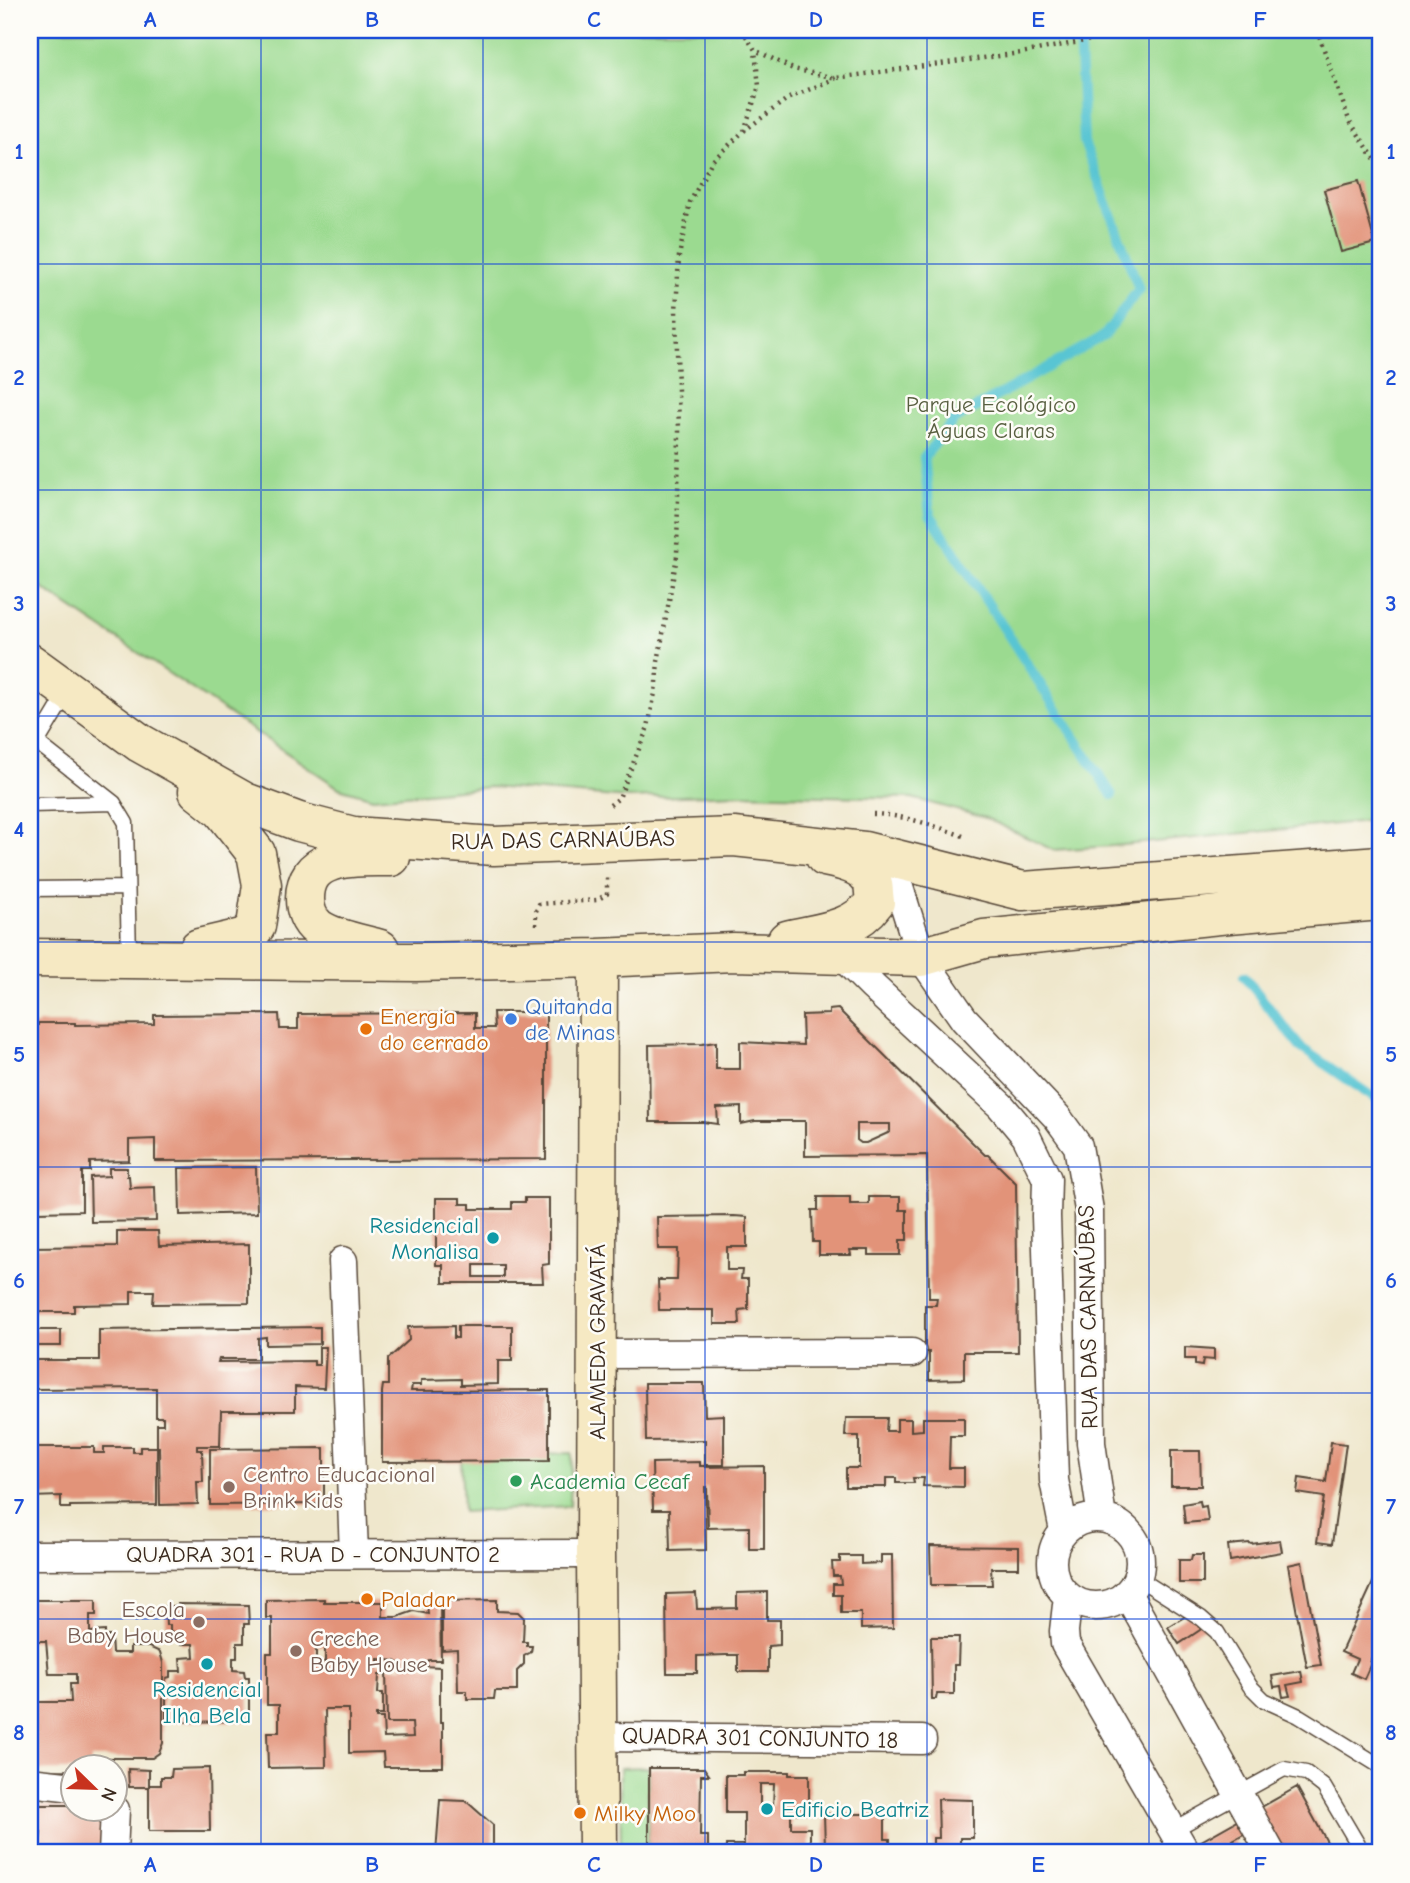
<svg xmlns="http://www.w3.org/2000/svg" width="1410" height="1883" font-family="'Comic Neue',sans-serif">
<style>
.green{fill:#9bda90;stroke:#6b8257;stroke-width:2}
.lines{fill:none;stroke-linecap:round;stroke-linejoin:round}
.stream{stroke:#59c5d3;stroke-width:10}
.building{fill:#e29379;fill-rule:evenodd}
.lane-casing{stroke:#564638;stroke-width:17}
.street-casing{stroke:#564638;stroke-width:31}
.secondary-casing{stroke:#564638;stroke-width:41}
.path{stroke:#564638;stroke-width:4.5;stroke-dasharray:2 5;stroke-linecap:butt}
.lane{stroke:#fff;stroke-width:14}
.street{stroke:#fff;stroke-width:28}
.secondary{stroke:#f6e9c3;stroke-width:38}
.grid{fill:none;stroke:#1d4ed8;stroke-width:2;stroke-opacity:0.55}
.shop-dot{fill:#3f7fe0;stroke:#fdfcf7;stroke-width:2.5}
.food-dot{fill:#e8710a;stroke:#fdfcf7;stroke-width:2.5}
.culture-dot{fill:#0f9aa8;stroke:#fdfcf7;stroke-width:2.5}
.leisure-dot{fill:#2e9e5b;stroke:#fdfcf7;stroke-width:2.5}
.education-dot{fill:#8d6e63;stroke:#fdfcf7;stroke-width:2.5}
.labels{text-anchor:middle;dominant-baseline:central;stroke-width:5;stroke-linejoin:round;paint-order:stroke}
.park-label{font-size:23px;fill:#585f40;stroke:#fdfcf7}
.street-label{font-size:23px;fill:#3b2a1e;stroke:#fdfcf7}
.shop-label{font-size:23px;fill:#366cbe;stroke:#fdfcf7;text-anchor:start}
.food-label{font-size:23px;fill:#c56008;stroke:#fdfcf7;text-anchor:start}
.culture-label{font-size:23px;fill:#0d838f;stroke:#fdfcf7;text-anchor:end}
.education-label{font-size:23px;fill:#785e54;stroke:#fdfcf7;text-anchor:start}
.leisure-label{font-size:23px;fill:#27864d;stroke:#fdfcf7;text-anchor:start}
.neatline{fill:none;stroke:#1d4ed8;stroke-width:2.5}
.grid-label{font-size:23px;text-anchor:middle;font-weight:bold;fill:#1d4ed8}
</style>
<rect width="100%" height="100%" fill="#fdfcf7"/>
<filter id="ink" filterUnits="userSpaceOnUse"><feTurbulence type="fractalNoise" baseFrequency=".0143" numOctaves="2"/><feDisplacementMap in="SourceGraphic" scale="14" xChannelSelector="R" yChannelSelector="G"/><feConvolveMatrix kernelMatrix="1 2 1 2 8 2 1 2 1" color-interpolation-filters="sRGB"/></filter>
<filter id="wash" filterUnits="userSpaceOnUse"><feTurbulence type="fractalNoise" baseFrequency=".00686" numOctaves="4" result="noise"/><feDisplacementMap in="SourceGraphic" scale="28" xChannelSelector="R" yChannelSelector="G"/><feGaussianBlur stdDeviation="1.57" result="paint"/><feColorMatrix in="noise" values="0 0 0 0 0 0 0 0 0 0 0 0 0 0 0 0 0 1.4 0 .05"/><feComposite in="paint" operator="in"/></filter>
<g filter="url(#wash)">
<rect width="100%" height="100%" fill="#efe7cc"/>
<path class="green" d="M30,30h1350v772l-13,19 -254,25 -60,4 -67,-32 -74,-20 -176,-4 -107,4 -139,-11 -117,11 -34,-10 -309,-208z
M572,1453l-2,53 -107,6 -2,-56z
M648,1767v86h-27l-1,-85z"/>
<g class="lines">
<path class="stream" d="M1079,30l5,112 55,147 -35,47 -150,84 -30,37 6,57 182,281
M1244,976l56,71 80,55"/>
</g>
<g id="blocks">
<path class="building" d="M1358,181l17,62 -34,9 -17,-62z
M838,1009l147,146h3l28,28 2,169h-54v27l-35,1v-28h-4v-47h11l1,-7h-8v-3l-2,-140 -122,1v-35h-50l-14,3v-17l-24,1 1,16 -15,-2h-53l-1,-77 53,-1 14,-2v27h24v-27l63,3 -1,-30 27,-1v-4zM857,1124h33v8l-24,11h-5l-4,-3z
M493,1012h53v147l-391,2v-22l-26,1v21l-39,1v9h-8v40l-46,1 -1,1h-5v-188h8v-2h37v2l79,-1v-9l125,-1 1,15h18v-15l177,-1v15h19z
M256,1167l1,46 -77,2 -1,-47z
M109,1168h18v8h2l1,12 25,-1 1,34 -65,1 -1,-45 19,-1z
M818,1197h32v7h19v-7h31v13h7v30h-7v15h-31v-5h-19l1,5h-32v-13h-6l-1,-32h6z
M436,1198h24v6h10v5h42v-7h13v-4h24v66l-7,1 1,18h-100v-18h-7zM474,1265h29v12h-29z
M734,1216l13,1v30h-20v23h15l-1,9h7v30l-9,1 1,14h-26v-14h-55l-1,-30h19l1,-31h-20l-1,-32z
M117,1231h41l1,15 90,-2v59l-96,1 1,-13h-23v13l-57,1v7h-44v-65l87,-1z
M454,1326v12h4v-12h54v35h-14v23l-37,1v-6l-40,1v5h-9l-1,6 138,-1v71l-167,1v-70l1,-7h5v-26l21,-19 -1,-13z
M320,1327v17l-54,1v-8l-8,1v21h-39l-1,3 96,-1v4h5v-18h7l-2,41 -29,-1v24h-74l-1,35h-23v4h5l1,32h-6l1,22 -38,1 -1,-58h-2v58l-87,1v2h-9v-12l-31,1v-50h64v6h10v-6h29v5h7v-5h17v-23h6v-7h-7v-29l-126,1v-29h69v-30z
M30,1330h31v16h-31z
M1185,1347l29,2v11l-11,-1 -1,7 -7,-1v-6h-10z
M645,1383h59l1,33 19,-1v50h-19v-25l-59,1z
M846,1418h41l-1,13h11v-12h14v12l12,-1v-12h41v18h-14l-1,32h15v19l-41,-1 1,-8h-11l1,5h-18v-5h-10v9h-40v-19h13v-32h-14z
M1331,1442l15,2 -14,100 -15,-2 7,-45 -27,-4 2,-15 27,4z
M324,1448v56l-114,1v-56z
M1171,1451h29l1,35h-30z
M700,1462v4h5v1l59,-1v83h-15v-22l-41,1 -1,-41h-2l1,63 -36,1 -1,-41h-16l-1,-47z
M1200,1501l1,6 5,-1 2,15 -23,2 -2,-19z
M1280,1540l2,12 -52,9 -2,-16 22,-2 1,1z
M930,1546l89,1v21h-28l1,17h-61z
M881,1555h11l1,73 -32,1v-16h-20v-18h-8v-11h8l-1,-8h-7l-1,-14h8v-6h21v8l20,-1z
M1192,1555h11v28h-24v-23h12z
M1302,1562l19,103 -14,2 -19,-102z
M1375,1578l5,2v62l-10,19h2l-8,18 -13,-6 6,-14 -16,-7z
M767,1592v28h13v25l-12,1v26h-30v-17h-12l-29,1v17h-30l-1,-79 30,-1 1,16h11l29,-1v-15z
M324,1599v3h59v15h14l17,-6 14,3 -1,-9 13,-1 1,56h-12l-7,6 18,1v55h3v45h-59l-1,-15 -34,1v-44h-24l1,58 -58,1 -1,-36h12v-27h-12v-52h5v-35h-6v-18zM316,1646h9v16h-9zM378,1659l17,2 8,4v2h-17l1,56h25l1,14 -29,1 -1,-20h-7v-3h7v-22h-5l1,-18h4v-12h-5z
M31,1600h65v15h-6v17l15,-1v5h6l1,17h18v-6h19l11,5 3,11v80l-4,10 -7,5h-61v10h-17v2l-44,1v-69h41l-1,-18h6v-10h-27l-3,-33h-16v-39z
M497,1600v11l21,1 6,6 -1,24h4v4h5l-1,6 -7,4v8l-7,7v20h-22l-1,8h-27v-8h-9l-1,-42 -15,1v-49z
M178,1604l70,1 1,19h-5v19h-7v15h-4v12l11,1 1,6h4v44l-83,1v-44l4,-1v-6h11l-1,-13 14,-1 -1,-13h-12v-12h-11v-7h-4l-1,-19h13z
M1199,1608l10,16 -30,20 -11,-17z
M931,1637h28l-1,28h-4v29h-17l-1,5h-4z
M1301,1671l2,11 -16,3 3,11 -7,1 -2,-11 -7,1 -2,-11z
M209,1768l1,63h-61v-44h-20l-1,-18 21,1v15h12v-8h10l1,-8z
M649,1768h55l5,7h-8l-1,61h8v17h-59z
M744,1772h45v3h20v39l-18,-1v15h19v25h-84v-8h18v-32h-18v-38h18zM760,1784h14l-1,22h-13z
M1297,1787l36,66h-65l-1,-32 -34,19 7,13h-23l-2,-3 -6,3h-29z
M938,1799l35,1v38h-13v15h-27v-15h6z
M440,1800l26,1 27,24v28h-57z
M38,1805h36v5h34v43h-69l2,-21h-11v-25z
M824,1814h61v25h5v14h-60v-6h-5z"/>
</g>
</g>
<g filter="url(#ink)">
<use href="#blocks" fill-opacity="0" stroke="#564638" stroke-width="2"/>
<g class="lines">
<defs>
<path id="lane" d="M30,737l84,66 12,20 3,134
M37,743l30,-50
M30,805l84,-2
M30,889l96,-1
M1138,1578l63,40 16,14 33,54 14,14 35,16 81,50
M1173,1830l111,-61 22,4 18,14 39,66"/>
<path id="street" d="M889,856l32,101 43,62 93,98 21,29 11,64 2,233 11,75
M842,956l31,31 128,119 25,30 21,43 -1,37 8,264 10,51
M343,1261l11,293
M597,1354l315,-1
M1052 1562a44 44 0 1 1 88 0a44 44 0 1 1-88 0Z
M30,1555l566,-1
M1127,1593l144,260
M1068,1596l-4,35 1,13 121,209
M598,1737l324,3
M30,1785l8,-2 36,4
M113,1853l2,-43"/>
<path id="secondary" d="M30,663l110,80 105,59 54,20 54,14 141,10 240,-9 130,14 159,40 357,-26
M198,791l24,19 34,43 6,32 -6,41 -10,11 -47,11
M787,940c33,-8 67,-9 88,-38 -1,-6 -1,-13 -2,-18 -6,-18 -32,-24 -48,-27
M380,949c-17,-5 -49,-11 -62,-21 -9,-7 -13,-18 -13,-29 0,-48 52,-41 86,-42
M30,958l386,4 182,-4 136,-6 187,5 63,-18 245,-25 151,-13
M598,1853l-2,-299 2,-596"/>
</defs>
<use href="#lane" class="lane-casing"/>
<use href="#street" class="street-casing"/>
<use href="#secondary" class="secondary-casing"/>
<path class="path" d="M742,30l13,20 38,19 43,9 185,-25 122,-23
M1317,30l32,90 31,47
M744,131l15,-45 -4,-35
M610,805l9,-7 29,-71 7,-34 3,-31 19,-106 2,-125 -3,-120 3,-55 11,-54 22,-41 32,-30 43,-32 49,-21
M873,814c32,1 62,12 93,23
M536,925v-14l3,-7 58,-4 10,-6v-18"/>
<use href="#lane" class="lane"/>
<use href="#street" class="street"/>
<use href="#secondary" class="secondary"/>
</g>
</g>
<path class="grid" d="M261,30v1823M483,30v1823M705,30v1823M927,30v1823M1149,30v1823M30,264h1350M30,490h1350M30,716h1350M30,942h1350M30,1167h1350M30,1393h1350M30,1619h1350"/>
<circle class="shop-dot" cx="511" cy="1019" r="7"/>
<g class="food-dot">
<circle cx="366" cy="1029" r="7"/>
<circle cx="367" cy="1599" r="7"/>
<circle cx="580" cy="1813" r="7"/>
</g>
<g class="culture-dot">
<circle cx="493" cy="1238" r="7"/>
<circle cx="207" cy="1664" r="7"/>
<circle cx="767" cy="1809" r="7"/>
</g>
<circle class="leisure-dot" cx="516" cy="1481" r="7"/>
<g class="education-dot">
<circle cx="229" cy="1487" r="7"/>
<circle cx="199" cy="1622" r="7"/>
<circle cx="296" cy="1651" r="7"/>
</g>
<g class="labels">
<g class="park-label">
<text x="991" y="404">Parque Ecológico<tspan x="991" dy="26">Águas Claras</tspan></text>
</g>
<g class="street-label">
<text transform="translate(563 840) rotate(-1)">RUA DAS CARNAÚBAS</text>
<text transform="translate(1088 1317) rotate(-91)">RUA DAS CARNAÚBAS</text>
<text transform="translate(597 1342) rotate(-90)">ALAMEDA GRAVATÁ</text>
<text x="313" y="1554">QUADRA 301 - RUA D - CONJUNTO 2</text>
<text transform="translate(760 1738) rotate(1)">QUADRA 301 CONJUNTO 18</text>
</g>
<g class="shop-label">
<text x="525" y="1006">Quitanda<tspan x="525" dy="26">de Minas</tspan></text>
</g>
<g class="food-label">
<text x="380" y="1016">Energia<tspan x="380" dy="26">do cerrado</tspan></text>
<text x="381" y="1599">Paladar</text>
<text x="594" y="1813">Milky Moo</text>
</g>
<g class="culture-label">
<text x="479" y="1225">Residencial<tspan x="479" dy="26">Monalisa</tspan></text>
<text x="207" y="1689" text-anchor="middle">Residencial<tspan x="207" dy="26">Ilha Bela</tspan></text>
<text x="781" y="1809" text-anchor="start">Edificio Beatriz</text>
</g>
<g class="education-label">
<text x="243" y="1474">Centro Educacional<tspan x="243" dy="26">Brink Kids</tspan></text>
<text x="185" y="1609" text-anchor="end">Escola<tspan x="185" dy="26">Baby House</tspan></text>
<text x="310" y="1638">Creche<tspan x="310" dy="26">Baby House</tspan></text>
</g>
<g class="leisure-label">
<text x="530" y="1481">Academia Cecaf</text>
</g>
</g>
<rect width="1410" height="1883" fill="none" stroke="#fdfcf7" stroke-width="77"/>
<g transform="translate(94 1788) rotate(113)"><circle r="33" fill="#fdfcf7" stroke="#afa8a0" stroke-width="2"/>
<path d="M0-5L12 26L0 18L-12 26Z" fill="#c8321e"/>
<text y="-10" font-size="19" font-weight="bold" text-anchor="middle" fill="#3b2a1e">N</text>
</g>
<rect x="38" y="38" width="1334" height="1806" class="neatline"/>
<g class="grid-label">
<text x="150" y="27">A</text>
<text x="372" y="27">B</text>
<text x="594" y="27">C</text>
<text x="816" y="27">D</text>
<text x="1038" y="27">E</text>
<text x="1260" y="27">F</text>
<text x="19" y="159">1</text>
<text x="1391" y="159">1</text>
<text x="19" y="385">2</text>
<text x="1391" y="385">2</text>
<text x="19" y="611">3</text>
<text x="1391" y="611">3</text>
<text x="19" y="837">4</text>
<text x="1391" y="837">4</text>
<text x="19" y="1062">5</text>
<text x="1391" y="1062">5</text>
<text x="19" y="1288">6</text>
<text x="1391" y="1288">6</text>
<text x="19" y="1514">7</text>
<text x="1391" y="1514">7</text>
<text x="19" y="1740">8</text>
<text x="1391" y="1740">8</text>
<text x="150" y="1872">A</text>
<text x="372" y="1872">B</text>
<text x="594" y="1872">C</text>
<text x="816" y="1872">D</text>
<text x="1038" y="1872">E</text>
<text x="1260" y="1872">F</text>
</g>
</svg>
